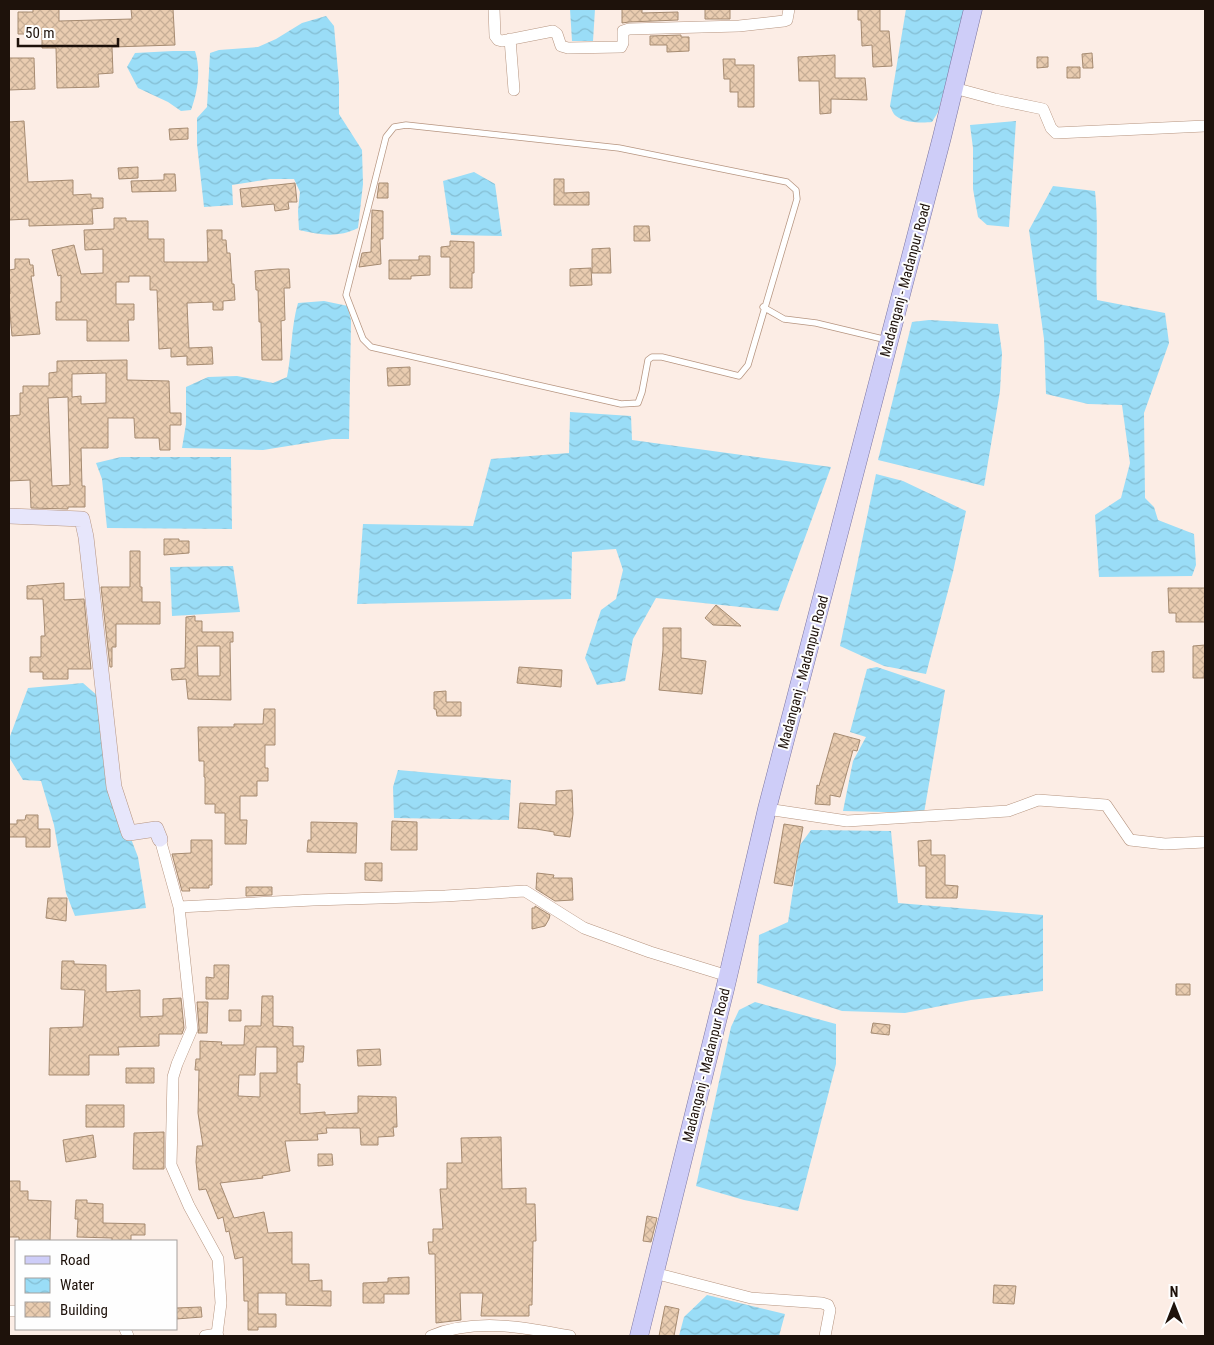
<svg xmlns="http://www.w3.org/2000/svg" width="1214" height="1345" font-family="'Roboto Condensed',sans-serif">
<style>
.water{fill:url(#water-waves)}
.building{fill:url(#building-cross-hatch);stroke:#a68b71;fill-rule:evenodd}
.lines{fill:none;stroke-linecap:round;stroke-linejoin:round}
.lane-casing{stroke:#b69580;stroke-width:7}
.street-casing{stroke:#b69580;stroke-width:12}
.secondary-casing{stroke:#b69580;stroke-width:16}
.primary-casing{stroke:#7c76a2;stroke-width:19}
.lane{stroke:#fff;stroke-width:5.5}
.street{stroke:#fff;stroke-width:11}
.secondary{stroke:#e7e6fb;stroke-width:15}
.primary{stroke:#cecdf8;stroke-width:18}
.labels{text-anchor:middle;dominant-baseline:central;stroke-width:4;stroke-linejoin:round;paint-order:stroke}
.street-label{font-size:14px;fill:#1e120b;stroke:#fefefe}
</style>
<defs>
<pattern id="water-waves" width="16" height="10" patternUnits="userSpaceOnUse" patternTransform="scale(1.25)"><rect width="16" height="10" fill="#9addf7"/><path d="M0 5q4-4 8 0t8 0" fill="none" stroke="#84bdd2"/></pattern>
<pattern id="building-cross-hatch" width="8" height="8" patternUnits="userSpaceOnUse" patternTransform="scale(1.25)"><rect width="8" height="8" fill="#e9ccb0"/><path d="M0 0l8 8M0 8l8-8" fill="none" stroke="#c7ae96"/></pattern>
</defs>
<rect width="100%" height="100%" fill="#fcede5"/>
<path class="water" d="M570,9h25l-2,32h-21z
M906,9h60l-28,103 -6,10c-10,1 -27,1 -36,-6 -3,-2 -4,-6 -6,-10z
M326,16l8,10 5,57v31l23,36 1,34 -5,44c-20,10 -38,7 -59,2l-1,-19 2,-19 -6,-13h-24l-38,6 1,20 -29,2 -7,-63v-26l10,-11 3,-54 9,-3 39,-3 18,-8 26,-16z
M173,51h22c6,19 3,40 -4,59l-10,1 -13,-9 -30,-14 -11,-21 8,-14z
M1016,121l-7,106 -22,-2 -9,-8 -5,-28v-41l-3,-23z
M474,172l21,12 7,52 -51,-1 -8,-54z
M1053,186l42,5c4,36 0,73 2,109l68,13 4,30 -25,70 1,85 9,9 4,13 36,14 2,31 -4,11 -93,1 -4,-62 26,-17 9,-35 -8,-58 -34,-1 -42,-10 -2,-55 -15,-109z
M324,301l24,5 3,15 -2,118h-17l-69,11 -81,-2 4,-24v-37l22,-10 29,-1 36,7 14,-6c5,-25 4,-50 11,-74z
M929,320l69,4 4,29 -2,38 -16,95 -106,-26 34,-138z
M570,412l61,4 1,24 199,27 -53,144 -122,-13 -23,41 -8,42 -28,4 -12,-27 16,-48 15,-11 7,-29 -7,-21 -44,3 -1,47 -214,5 6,-80 110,2 18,-67 78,-6z
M121,457h110l1,72 -125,-1 -5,-49 -6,-16z
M876,474l27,7 63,30 -13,61 -27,102 -42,-8 -44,-20z
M233,566l7,46 -68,4 -2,-49z
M877,667l68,23 -21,123 -81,-2 10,-50 13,-24 -16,-5 17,-63z
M83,683l24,21 8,93 23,60 8,51 -71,8 -9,-23 -12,-68 -13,-44 -18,-1 -14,-23v-18l19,-51z
M398,770l113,10 -2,40 -115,-2 -1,-31z
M811,830l80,1 7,72 145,12v76l-72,9 -66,13 -63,-2 -85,-28 2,-48 29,-13 12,-77z
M755,1002l81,22v40l-38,147 -54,-11 -48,-14 35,-159 8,-17z
M707,1295l78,19 -6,22h-100l5,-19z"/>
<path class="building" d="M33,9h26v12l73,-2 -1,-10h42l2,36 -63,2 1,26 -15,1 1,13 -42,1 -1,-40h-14v-14h-24v-22h15z
M622,9h20v4l36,-1v8l-49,2 -7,1z
M705,9h25v10h-25z
M858,9h22v22h9l3,35 -19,1 -1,-22 -10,1 -1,-26h-3z
M681,35v2h8v14l-22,1v-7h-17v-9z
M1092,53l1,15h-10l-1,-14z
M835,55v23h30l2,22 -36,-1v14l-11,1 -1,-33h-20l-1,-24z
M1037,57h11v10l-11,1z
M9,58h25l1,31 -26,1z
M723,59h12v6h19v42h-16v-15h-8v-13h-6z
M1067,67h13v11h-13z
M24,121l4,61 45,-2v15l18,-1v4h12v10l-11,1 1,15 -64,2v-7l-20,1v-98z
M188,128v11l-18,1 -1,-11z
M138,167v11l-19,1 -1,-11z
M164,174h11l1,17 -44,1 -1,-11 33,-1z
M554,179h10v14l25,-1v13h-35z
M295,183l2,19h-9l1,7 -14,2 -1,-7 -32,3 -2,-18z
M379,183h9v15h-11z
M372,210l11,1v28h-3l1,25 -22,3 3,-14 9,-1z
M114,218h12v3h22v18h16v23h44l-1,-32h15v10h4l1,13h3l2,31h2l1,16 -12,1v9h-10v-8l-26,1 2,45 23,-1 1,17 -26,1v-9l-16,1v-9l-12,1 -2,-59h-7v-14h-21v6h-13v22h18v16h-6l1,21h-42v-21h-31v-18h5v-27l-3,1 -6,-26 22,-5 7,29 22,-1v-24l-18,1 -1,-20 30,-1z
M634,226h15l1,15h-16z
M450,241l24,1v31h-2v15h-22v-31h-9v-10l9,-1z
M610,248l1,25h-19v-24z
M419,256h11v19l-19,1v3h-22v-19h30z
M15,259h14l1,6h3l1,11h-3l9,58 -28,2 -3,-34v-8h1l-1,-24 6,-1z
M591,268l1,17 -22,1v-17z
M278,269h11l1,19h-6l1,32 -4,1 1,39h-20l-1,-38h-2l-1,-32h-2l-1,-19z
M127,360v20l42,1 1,32h11v12h-11v25h-10l-1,-12h-24l-1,-20h-26v30h-27l1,38h3v21h-17v2l-37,-1 -1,-28 -21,1v-65l11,-1v-22h3v-7h26v-13l8,-1v-11zM106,373v30l-25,1v-8l-9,1v-23zM68,397l2,88 -18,1 -4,-88z
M410,367v18l-22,1 -1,-18z
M164,539h15v2h10v12l-25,2z
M130,551h10v36h2v15h18v22h-44v23h-4v20h-2l-9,-80h29z
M64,583v17l20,-1 7,70h-23v10h-25v-7h-13v-15h11v-21h4l-2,-37h-16v-13z
M1168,588h37v34h-29v-9h-7z
M716,605l25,21 -28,-1 -8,-7z
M195,616v5h7v11h31v10h-3l1,58 -43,-1 -2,-20 -14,1 -1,-11 14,-1 1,-51zM197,646h23v30h-22z
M663,628h18v30l25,3 -4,33 -43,-4 4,-40z
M1205,645l-1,33h-11v-32z
M1164,651v21h-12v-20z
M519,667l43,3 -1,17 -44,-4z
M446,691v11h15v14h-24l-1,-7h-2v-17z
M264,709h11v36h-10v23h3v13h-11v15h-17v24h7l-1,24h-21v-31h-10v-9h-10v-27h-1v-16h-5l-1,-34h36v-3h29z
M834,733l26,7 -3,11 -4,-1 -13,47 -10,-2v10l-15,-1 2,-19 2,1z
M572,790l1,24 -3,23 -16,-2v-3l-18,-3 -18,-1 2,-25 36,2v-14z
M26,815h12v14h12v18h-24v-10h-17v-13h8v-4h8z
M392,821l25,1v28h-26z
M311,822l46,1 -1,30 -49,-1 1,-12h3z
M784,824l19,3 -11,59 -18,-3z
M191,840h21v45h-3v3h-20l1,3h-8l-10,-37 19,-1z
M931,840v15h14v30l13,1 -1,12h-31v-32h-7l-1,-25z
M365,863h17v18l-17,-1z
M537,873l17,2 -1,3h19l1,22 -18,1 -19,-12z
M246,887h26v8l-26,1z
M48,898h19l-1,23 -20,-3z
M535,906l15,9 -1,4 -4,7 -13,3v-21h3z
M62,961h12v3l32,1v27l34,-2v27l23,-1v-17l18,-1 3,30 -2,6h-23v12l-41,1 1,8h-30v20h-40l1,-47 33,-1 2,-37 -24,-1z
M214,965h15l-1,34h-22v-22l8,1z
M1176,984h14v11h-14z
M262,996h11v30l20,1v19h11l-1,16h-6v22h3v30l25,-2v3l33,-2v-17l38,1 1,30h-4l1,9 -16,1v8h-17l-1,-17h-34l1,5 -10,1 1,6 -33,1 5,30 -28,5 1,2 -43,5 14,35 30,-6 4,21 24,-1v32h17v17l13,-1v11h9v15l-45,-1v-12h-28v21h18v13h-18v3h-10v-29h-4l-1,-44 -8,2 -6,-28 -3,1 -3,-15 -5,2 -12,-30 -7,1 -3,-28 1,-16h6l-5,-33 1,-43h-4l1,-11h4v-18l22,1 -1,3h23l1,-19h16zM256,1047h21v26h-17v24l-22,-1 1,-21h16z
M197,1002h11l-1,31h-9l1,-5z
M229,1010h12v11h-12z
M873,1023l17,2 -1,10 -18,-2z
M380,1049l1,16 -23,1 -1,-16z
M126,1068h28v15h-28z
M86,1105h38v22h-38z
M164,1132v37h-31l1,-36z
M93,1135l3,22 -30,5 -3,-22z
M501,1137l1,52 24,-1v16h9l1,37h-3l-1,64h-3v11h-48l2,-23h-23l1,27 -25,3 -1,-69h-6l-1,-12h5v-13h10l-3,-40h7v-26h15l-1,-25z
M318,1154h14l1,11 -15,1z
M9,1181h11v10h8v9l23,1 -1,40h-31v-4h-10z
M76,1200h11v3l16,1v19l42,1v11h-14v6h-19v-3l-35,-1 1,-18h-3z
M647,1216l10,2 -6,24 -8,-1z
M409,1277v17h-25v9h-21v-20l25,-1v-4z
M994,1285l22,1 -2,18 -21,-1z
M665,1306l14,3 -5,27h-15z
M201,1307l1,10 -26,2v-11z"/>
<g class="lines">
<defs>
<path id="lane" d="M406,125l213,23 168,34 9,8 1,9 -49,166 -9,11 -77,-19h-10l-4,3 -6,32 -4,11 -17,1 -250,-57 -8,-8 -17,-44 40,-158 8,-10z
M763,307l21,12 32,4 71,17"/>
<path id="street" d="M494,9l1,27 3,4 4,1 51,-10 4,3 4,12 7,2 53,-1 2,-4v-12l6,-2 110,-3 45,-5 3,-1 2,-11
M510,39l4,51
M954,88l41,11 48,10 8,19 5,5 149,-7
M767,809l80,12 161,-10 30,-11 68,5 24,35 35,4 40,-2
M160,839l19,68 13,122 -15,35 -4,13 -2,88 18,41 29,53 3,44 -4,31
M179,907l134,-7 132,-4 80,-5 59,37 66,24 78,24
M654,1273l97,25 71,5 6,2 2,5 -5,26
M9,1311h7
M125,1329l3,7
M205,1336l12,-2 1,2
M431,1336c44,-18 94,-9 139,0"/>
<path id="secondary" d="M9,516l73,3 4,18 28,250 15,46 27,-4 4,10"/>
<path id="primary" d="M639,1336l86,-347 42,-180 175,-672 31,-128"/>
</defs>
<use href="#lane" class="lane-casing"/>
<use href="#street" class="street-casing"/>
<use href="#secondary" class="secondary-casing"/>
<use href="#primary" class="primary-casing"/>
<use href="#lane" class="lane"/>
<use href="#street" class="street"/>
<use href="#secondary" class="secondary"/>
<use href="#primary" class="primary"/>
</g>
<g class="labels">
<g class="street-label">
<text transform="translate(905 280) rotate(-75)">Madanganj - Madanpur Road</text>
<text transform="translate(803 672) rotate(-75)">Madanganj - Madanpur Road</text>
<text transform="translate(706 1065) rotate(-76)">Madanganj - Madanpur Road</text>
</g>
</g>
<rect width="1214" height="1345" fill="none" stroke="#1e120b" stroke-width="20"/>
<rect x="15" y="1240" width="162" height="90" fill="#fefefe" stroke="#a4a09d"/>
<rect x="25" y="1256" width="25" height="8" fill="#cecdf8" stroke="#a4a09d"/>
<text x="60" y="1265" font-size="15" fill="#1e120b">Road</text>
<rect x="25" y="1278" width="25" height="15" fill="url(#water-waves)" stroke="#a4a09d"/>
<text x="60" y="1290" font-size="15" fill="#1e120b">Water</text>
<rect x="25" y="1302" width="25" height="15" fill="url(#building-cross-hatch)" stroke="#a4a09d"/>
<text x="60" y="1315" font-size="15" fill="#1e120b">Building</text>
<g transform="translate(1174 1305)" stroke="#fefefe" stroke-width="4" paint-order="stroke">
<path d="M0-4L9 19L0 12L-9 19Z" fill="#1e120b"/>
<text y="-8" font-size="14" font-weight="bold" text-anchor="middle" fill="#1e120b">N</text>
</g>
<path d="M18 38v8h100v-8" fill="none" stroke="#1e120b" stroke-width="2.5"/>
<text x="25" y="38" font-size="15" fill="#1e120b" stroke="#fefefe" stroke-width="4" paint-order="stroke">50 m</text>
</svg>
